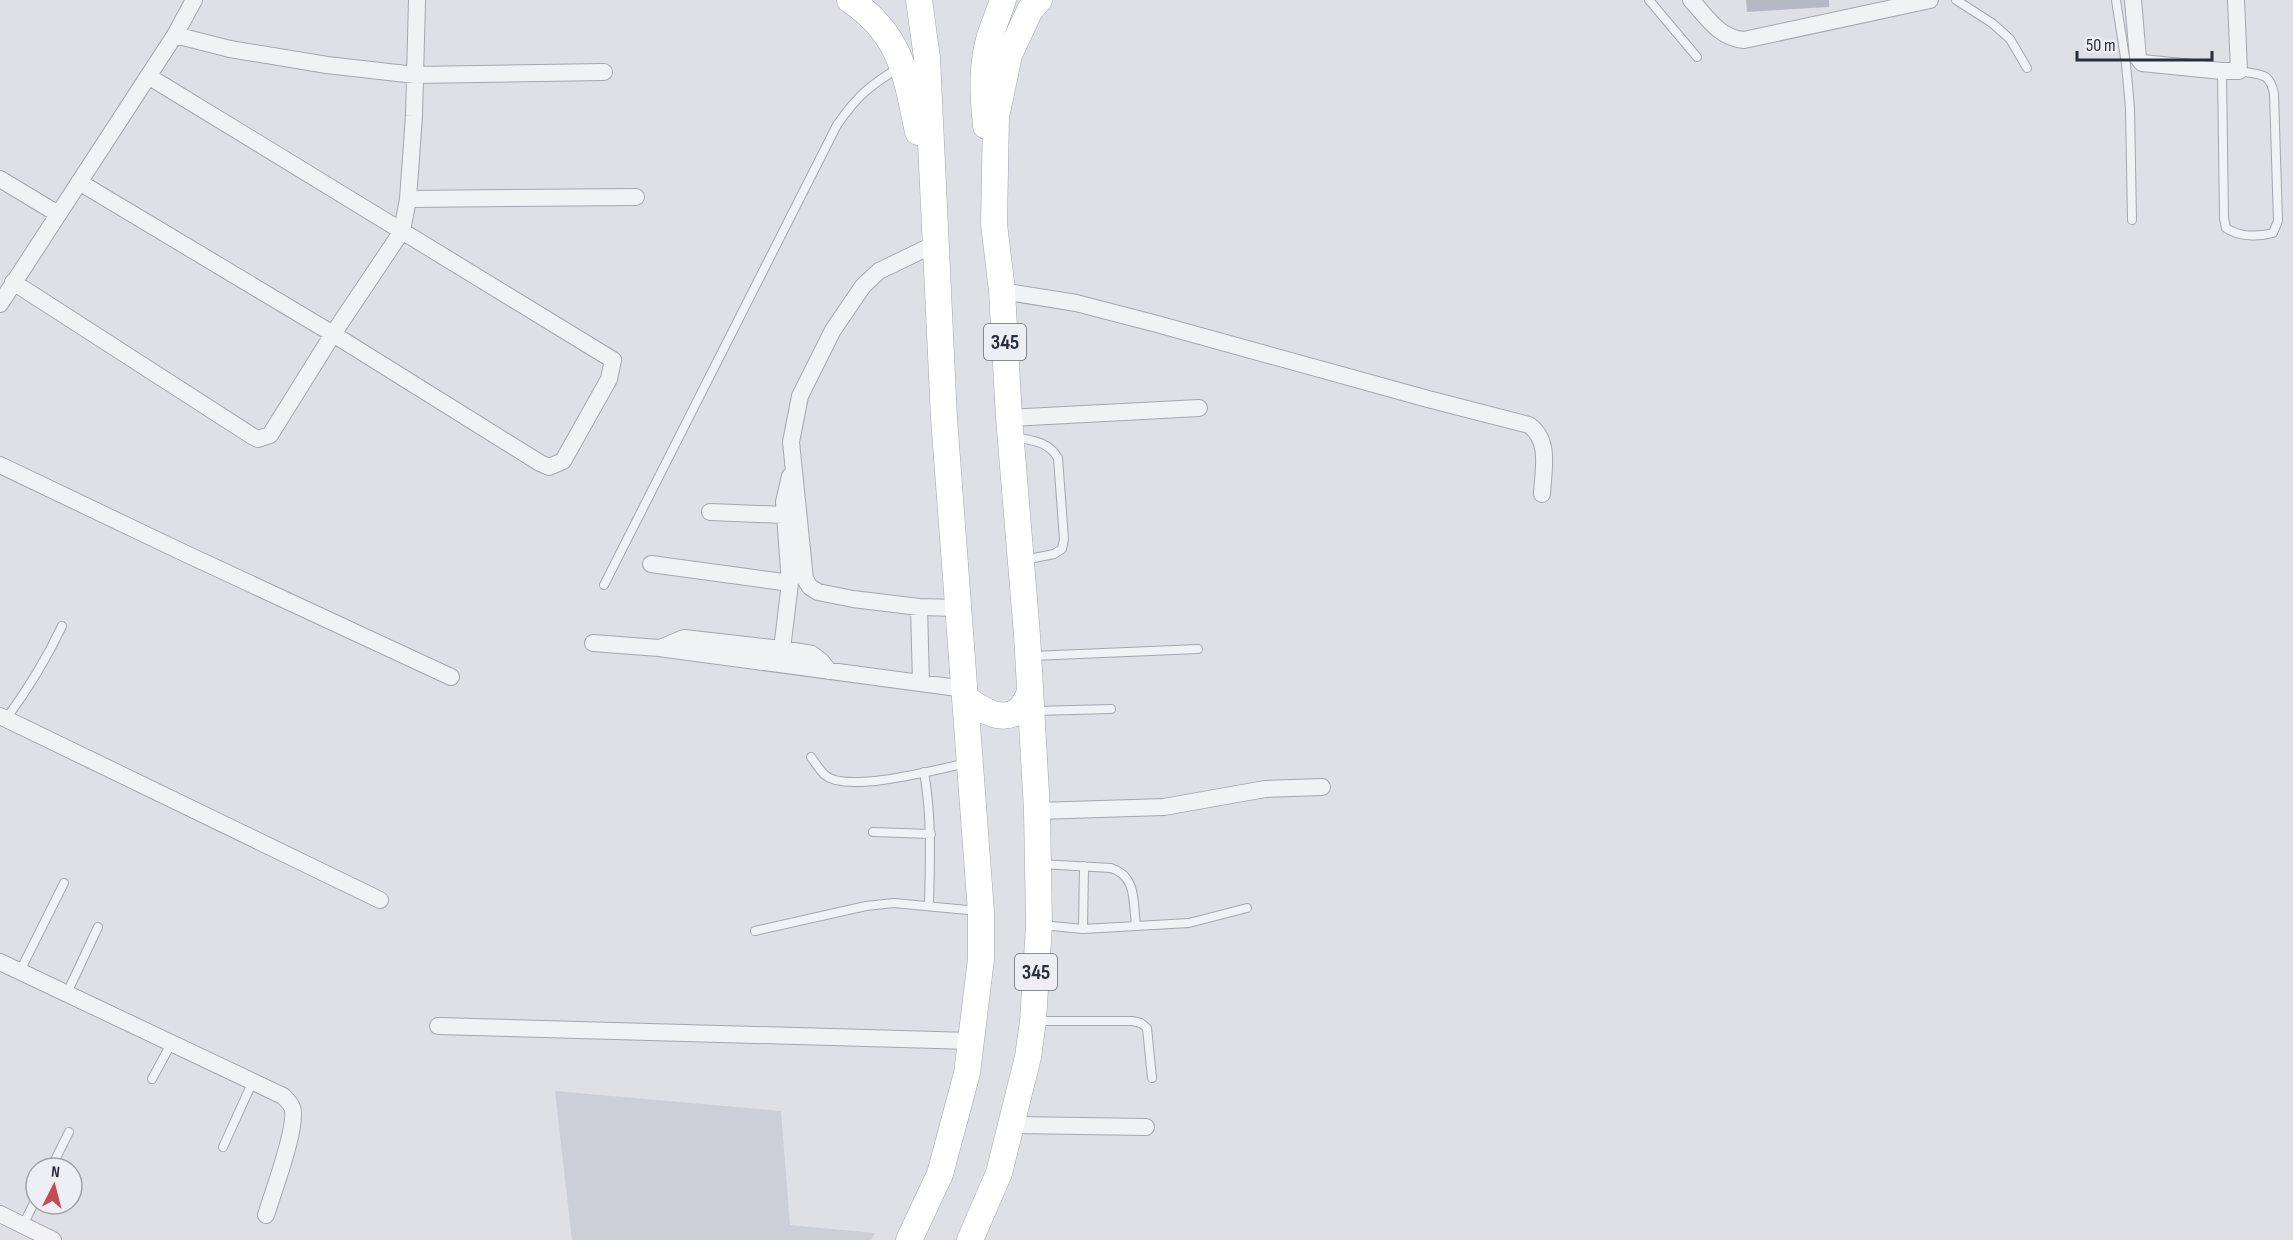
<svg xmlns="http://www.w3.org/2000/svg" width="2293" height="1240" font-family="'Sofia Sans Condensed',sans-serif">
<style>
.built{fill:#cccfd8}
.building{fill:#b6b9c3}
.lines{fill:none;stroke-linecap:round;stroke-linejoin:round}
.service-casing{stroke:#a4a7b0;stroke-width:10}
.minor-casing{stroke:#a4a7b0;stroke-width:18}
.primary-casing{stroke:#9ea4b1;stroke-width:27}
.service{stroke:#f0f2f5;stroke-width:8}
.minor{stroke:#f0f2f5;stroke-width:16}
.primary{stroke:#fff;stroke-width:26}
.labels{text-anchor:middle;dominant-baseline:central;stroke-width:6;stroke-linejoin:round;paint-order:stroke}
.shield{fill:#edeff4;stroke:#636873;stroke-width:1.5}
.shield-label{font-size:21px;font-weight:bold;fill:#282e3c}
</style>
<rect width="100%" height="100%" fill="#dee0e6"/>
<path class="built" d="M555,1091l226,20 9,114 85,8 -4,7h-299z"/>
<path class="building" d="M1746,0h83v7l-82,5z"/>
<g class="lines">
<defs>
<path id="service" d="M1649,0l48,57
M1956,0l36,23 18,16 17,29
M2116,0l10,64 4,44 2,112
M2222,71l2,147 2,10c13,9 32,9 47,5l5,-12 -4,-127c-4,-23 -15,-19 -35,-23
M1015,437c18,4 33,4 43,21l6,81 -2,10 -8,5 -30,6
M604,585l233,-460c21,-30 32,-39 63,-58
M1032,656l166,-7
M1035,711l76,-2
M6,719c22,-30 40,-59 56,-93
M811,757c4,5 9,14 14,18 22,19 114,-6 142,-12
M924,772c8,45 6,88 5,133
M873,832l58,2
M1041,864l70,4c26,8 22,34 25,58l-53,3 -41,-4
M1136,926l53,-3 58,-15
M1083,929l1,-63
M755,931l111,-25 28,-3 84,8
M20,971l44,-88
M67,993l31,-66
M1036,1021h96l9,2 6,5 5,50
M152,1079l20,-37
M223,1147l30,-66
M51,1168l18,-36
M23,1225l13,-26"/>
<path id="minor" d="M1691,0c16,17 28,38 53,40l186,-40
M2133,0l5,58 4,5 80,8h17l-3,-71
M175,35l55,14 97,16 88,10 189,-3
M0,179l58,35
M79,182l254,152 207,129 9,4 14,-6 46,-82 4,-19 -465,-284
M408,199l228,-2
M935,244l-56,27 -16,15 -30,44 -33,66 -9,46 14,137 5,8 8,5 35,7 66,8 39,1
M13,282l239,154 6,3 12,-4 63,-101 69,-103 6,-32 6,-83 3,-116
M1002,291l74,12 81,21 271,75 101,26c22,16 14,45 13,69
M0,304l175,-269 19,-35
M1009,418l190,-10
M0,465l182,87 269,125
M710,512l74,3
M651,564l139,19
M919,607l2,76
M593,643l66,5 306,41
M660,648l24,-10 98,11 30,5 9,7 8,10
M782,649l8,-66 -6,-81 6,-26
M0,716l380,184
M1037,811l127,-4 101,-18 57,-2
M0,962l283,134c3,3 7,7 9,11 7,17 -20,88 -26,108
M438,1026l533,15
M1011,1125l135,2
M0,1214l53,26"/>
<path id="primary" d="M850,0c52,35 56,76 68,132
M986,126c-3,-30 -5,-61 4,-90 4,-12 9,-24 13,-36
M966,699c15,10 36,25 53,11 5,-4 8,-12 11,-17
M909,1240l31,-66 27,-101 14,-114v-47l-37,-494 -17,-360 -8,-58
M970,1240l29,-67 29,-116 5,-36 6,-96 -2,-114 -10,-176 -18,-217 -7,-127 -8,-67 2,-107 13,-62 21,-45 9,-10"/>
</defs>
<use href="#service" class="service-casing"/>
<use href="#minor" class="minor-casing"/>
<use href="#primary" class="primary-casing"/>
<use href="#service" class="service"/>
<use href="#minor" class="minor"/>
<use href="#primary" class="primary"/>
</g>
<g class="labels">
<g class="shield">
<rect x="984" y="324" width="42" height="36" rx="4.5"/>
<rect x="1015" y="954" width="42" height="36" rx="4.5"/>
</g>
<g class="shield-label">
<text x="1005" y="342">345</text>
<text x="1036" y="972">345</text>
</g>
</g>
<g transform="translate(54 1186) rotate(6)"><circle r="28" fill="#edeff4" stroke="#9ea2aa" stroke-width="1.5"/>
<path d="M0-4.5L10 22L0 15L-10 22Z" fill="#c34b51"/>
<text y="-9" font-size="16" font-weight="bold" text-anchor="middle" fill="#282e3c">N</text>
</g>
<path d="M2077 51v9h135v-9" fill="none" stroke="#282e3c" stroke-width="3"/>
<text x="2086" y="51" font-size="18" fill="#282e3c" stroke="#edeff4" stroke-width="4.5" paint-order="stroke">50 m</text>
</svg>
